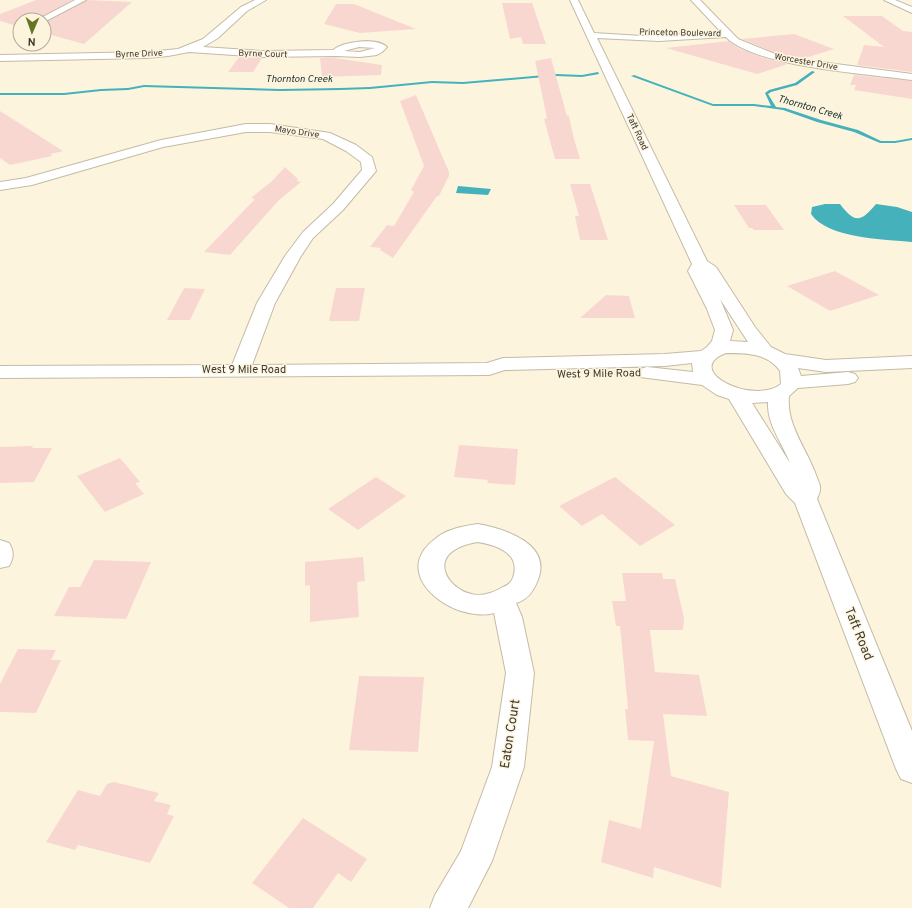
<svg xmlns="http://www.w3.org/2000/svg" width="912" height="908" font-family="Overpass,sans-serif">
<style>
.water{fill:#45b2bb}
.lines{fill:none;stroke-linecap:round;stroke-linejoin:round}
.stream{fill:#45b2bb;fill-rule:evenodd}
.building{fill:#f9d7d1}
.minor-casing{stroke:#c4bba7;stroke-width:2}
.minor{fill:#fff;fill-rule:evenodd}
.labels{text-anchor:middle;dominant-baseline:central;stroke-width:3;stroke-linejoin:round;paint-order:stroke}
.far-street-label{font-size:9px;fill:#3d3931;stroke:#fdf4de}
.far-water-label{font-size:10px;font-style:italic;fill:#1b2f30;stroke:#fdf4de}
.street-label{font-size:11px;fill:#3d3931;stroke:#fdf4de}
.near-street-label{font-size:13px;fill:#3d3931;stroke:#fdf4de}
</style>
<rect width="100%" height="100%" fill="#fdf4de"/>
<path class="water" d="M458,186l33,3 -3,6 -32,-2z
M825,204h15c15,20 21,18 36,0l21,3 15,5v30c-28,-3 -84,-3 -101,-28l1,-7z"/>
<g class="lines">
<path class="stream" d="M812,71l3,1 -18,13 -26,7 -3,2 8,13 9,1 36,12 37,10 23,11h14l17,-3v2l-17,3h-15l-26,-11 -37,-10 -34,-12 -29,-4h-41l-82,-30 3,-1 79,29h41l17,2 -6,-13 4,-3 26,-7z
M598,72l1,2 -17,3 -26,-1 -93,8 -31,-1 -62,6 -30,1 -60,1 -136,-4 -16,3 -27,1 -37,4h-64v-2h64l37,-4 27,-1 16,-3 136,4 60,-1 30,-1 62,-6 31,1 93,-8 26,1z"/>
</g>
<path class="building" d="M36,0h36l-36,20h-16v7l-20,-6v-7z
M87,0l45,2 -48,42 -40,-11v-10z
M502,3h30l14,41h-23l-2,-7 -11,2z
M336,4h18l62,25 -56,4 -36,-9z
M843,16h39l21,15 9,1v40l-55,-7 7,-20 20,2z
M794,34l40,15 -29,9 -30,-5 -33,-14z
M729,41l11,8 21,8 27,7 -31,10 -91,-26z
M239,57l23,1 -9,14h-25z
M320,58h15l47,7 -1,10 -59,2z
M551,58l16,58h2l5,23 6,20h-25l-11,-40 3,-1 -12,-57z
M854,75l58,6v18l-58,-9 2,-5h-6z
M416,95l33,77v4l-10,20h-2l-44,62 -13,-8 1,-2 -11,-1 17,-22 7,1 20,-34 -3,-2 13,-24 -24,-65z
M0,111l63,40 -12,3 1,2 -42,9 -10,-7z
M285,167l13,12 -1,2 4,1 -22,18 -49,55 -26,-3 51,-53 -4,-1 21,-17z
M570,184h20l18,56h-28l-5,-24h4z
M734,205h32l18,25h-30l-2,-2h-3z
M835,271l44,24 -49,16 -43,-25z
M184,288l21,1 -15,31h-23z
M336,288h29l-6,33h-30z
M606,295l23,1 6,22h-55z
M459,445l59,4 -3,36 -28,-2 1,-3 -34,-3z
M33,446l-1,2h20l-18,34 -34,1v-36z
M120,458l20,24 -5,1 9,11 -39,18 -28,-36z
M376,477l30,19 -48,34 -30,-21z
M615,477l60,48 -35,21 -38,-32 -20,12 -23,-20z
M363,557l2,24 -8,1 2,35 -49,5v-37l-5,1v-24z
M94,560l57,2 -25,57 -72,-3 15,-29h11z
M622,573h40l1,6h12l9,39 -1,12h-33l5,42 44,3 8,41 -44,-2 8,62 58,16 -8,96 -67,-21 -1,11 -52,-16 8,-42 32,9 13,-88 -26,-1 -3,-31h3l-8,-83h-4l-4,-25h14z
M18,649l38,1 -5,10h10l-25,53 -36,-1v-28z
M359,676l65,1 -6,75 -69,-2z
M114,782l45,11 -5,8 17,4 -4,9 7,2 -24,47 -72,-18 -3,5 -29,-8 32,-52 22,6 7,-12z
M303,818l64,41 -16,23 -13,-9 -25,35h-24l-37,-25z"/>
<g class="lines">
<defs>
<path id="minor" d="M75,0h11l-42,22v-2h-7z
M255,0h11l-19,11 -29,27 -15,9 59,4 71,-1c10,-9 44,-13 54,-3l-5,5 -5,3 -17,2 -24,-1 -74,1 -73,-5 -21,4 -21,2 -147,3v-6l147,-3 31,-3 25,-10 38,-32zM359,47l16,1 -15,4 -16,-1z
M570,0h8l16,33 48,3 79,-4 -30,-32h9l38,39 37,15 23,5 114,15v6c-43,-6 -157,-13 -186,-43l-67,4 -62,-3 110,223 9,6 39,60 16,20 14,7 41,6 86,-4v12l-86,4 -28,-4 3,8 47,-4 7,2 3,4 -3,4 -7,2 -50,4 -9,8c-3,29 18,53 27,79 1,4 4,8 4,12 1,4 -2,9 -3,12l95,232v52l-11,-4 -5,-10 -101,-266 -9,-9 -57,-95 -12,-4 -15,-10 -62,-8 -3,-4 3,-4 7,-2 46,5 -1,-9 -27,3 -160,4 -16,5 -489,3v-12l232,-1 25,-62 28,-47 18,-24 30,-28 29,-34 -1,-8 -15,-11 -23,-12 -53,-7h-24l-83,15 -131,38 -32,5v-8l26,-4 135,-38 85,-16h24l60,9 26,12 16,12 4,14 -33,39 -30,28 -12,18 -26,47 -23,62 235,-2 16,-5 162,-4 36,-3 6,-4 5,-6 3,-11 -8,-21 -19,-38 4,-7zM720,299l28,43 -18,-1 3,-11zM726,353c19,0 42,0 54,18l1,13c-28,22 -100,-14 -55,-31zM768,402c-1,23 14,40 22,61l-38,-60z
M884,0h11l17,7v6z
M478,524c27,5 76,20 59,58 -4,10 -10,18 -21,21l6,14 12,56 -10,94 -32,94 -24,47h-38l5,-13 26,-44 31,-84 14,-94 -12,-60c-12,3 -22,1 -33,-2 -33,-11 -62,-45 -26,-72 11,-10 29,-13 43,-15zM478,542c17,3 41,10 36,32 -1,6 -5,11 -11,13 -5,3 -12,6 -17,7 -32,8 -71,-42 -8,-52z
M0,540l9,3c5,8 5,14 0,23l-9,2z"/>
</defs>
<use href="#minor" class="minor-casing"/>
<use href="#minor" class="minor"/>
</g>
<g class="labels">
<g class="far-street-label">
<text transform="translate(680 33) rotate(1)">Princeton Boulevard</text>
<text transform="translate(139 54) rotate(-2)">Byrne Drive</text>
<text transform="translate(263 54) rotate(2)">Byrne Court</text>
<text transform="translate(806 62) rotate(10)">Worcester Drive</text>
<text transform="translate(297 132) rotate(8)">Mayo Drive</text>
<text transform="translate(637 132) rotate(65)">Taft Road</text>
</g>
<g class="far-water-label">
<text x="299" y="79">Thornton Creek</text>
<text transform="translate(810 108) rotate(16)">Thornton Creek</text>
</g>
<g class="street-label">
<text x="244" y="370">West 9 Mile Road</text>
<text transform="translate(599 374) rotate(-1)">West 9 Mile Road</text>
</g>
<g class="near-street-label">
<text transform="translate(858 634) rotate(68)">Taft Road</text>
<text transform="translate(511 734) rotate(-81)">Eaton Court</text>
</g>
</g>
<g transform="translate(32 32) rotate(182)"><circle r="19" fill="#fdf4de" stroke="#b0a999"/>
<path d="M0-3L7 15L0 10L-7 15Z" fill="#637624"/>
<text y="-6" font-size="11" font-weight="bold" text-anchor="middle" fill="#3d3931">N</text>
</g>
</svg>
